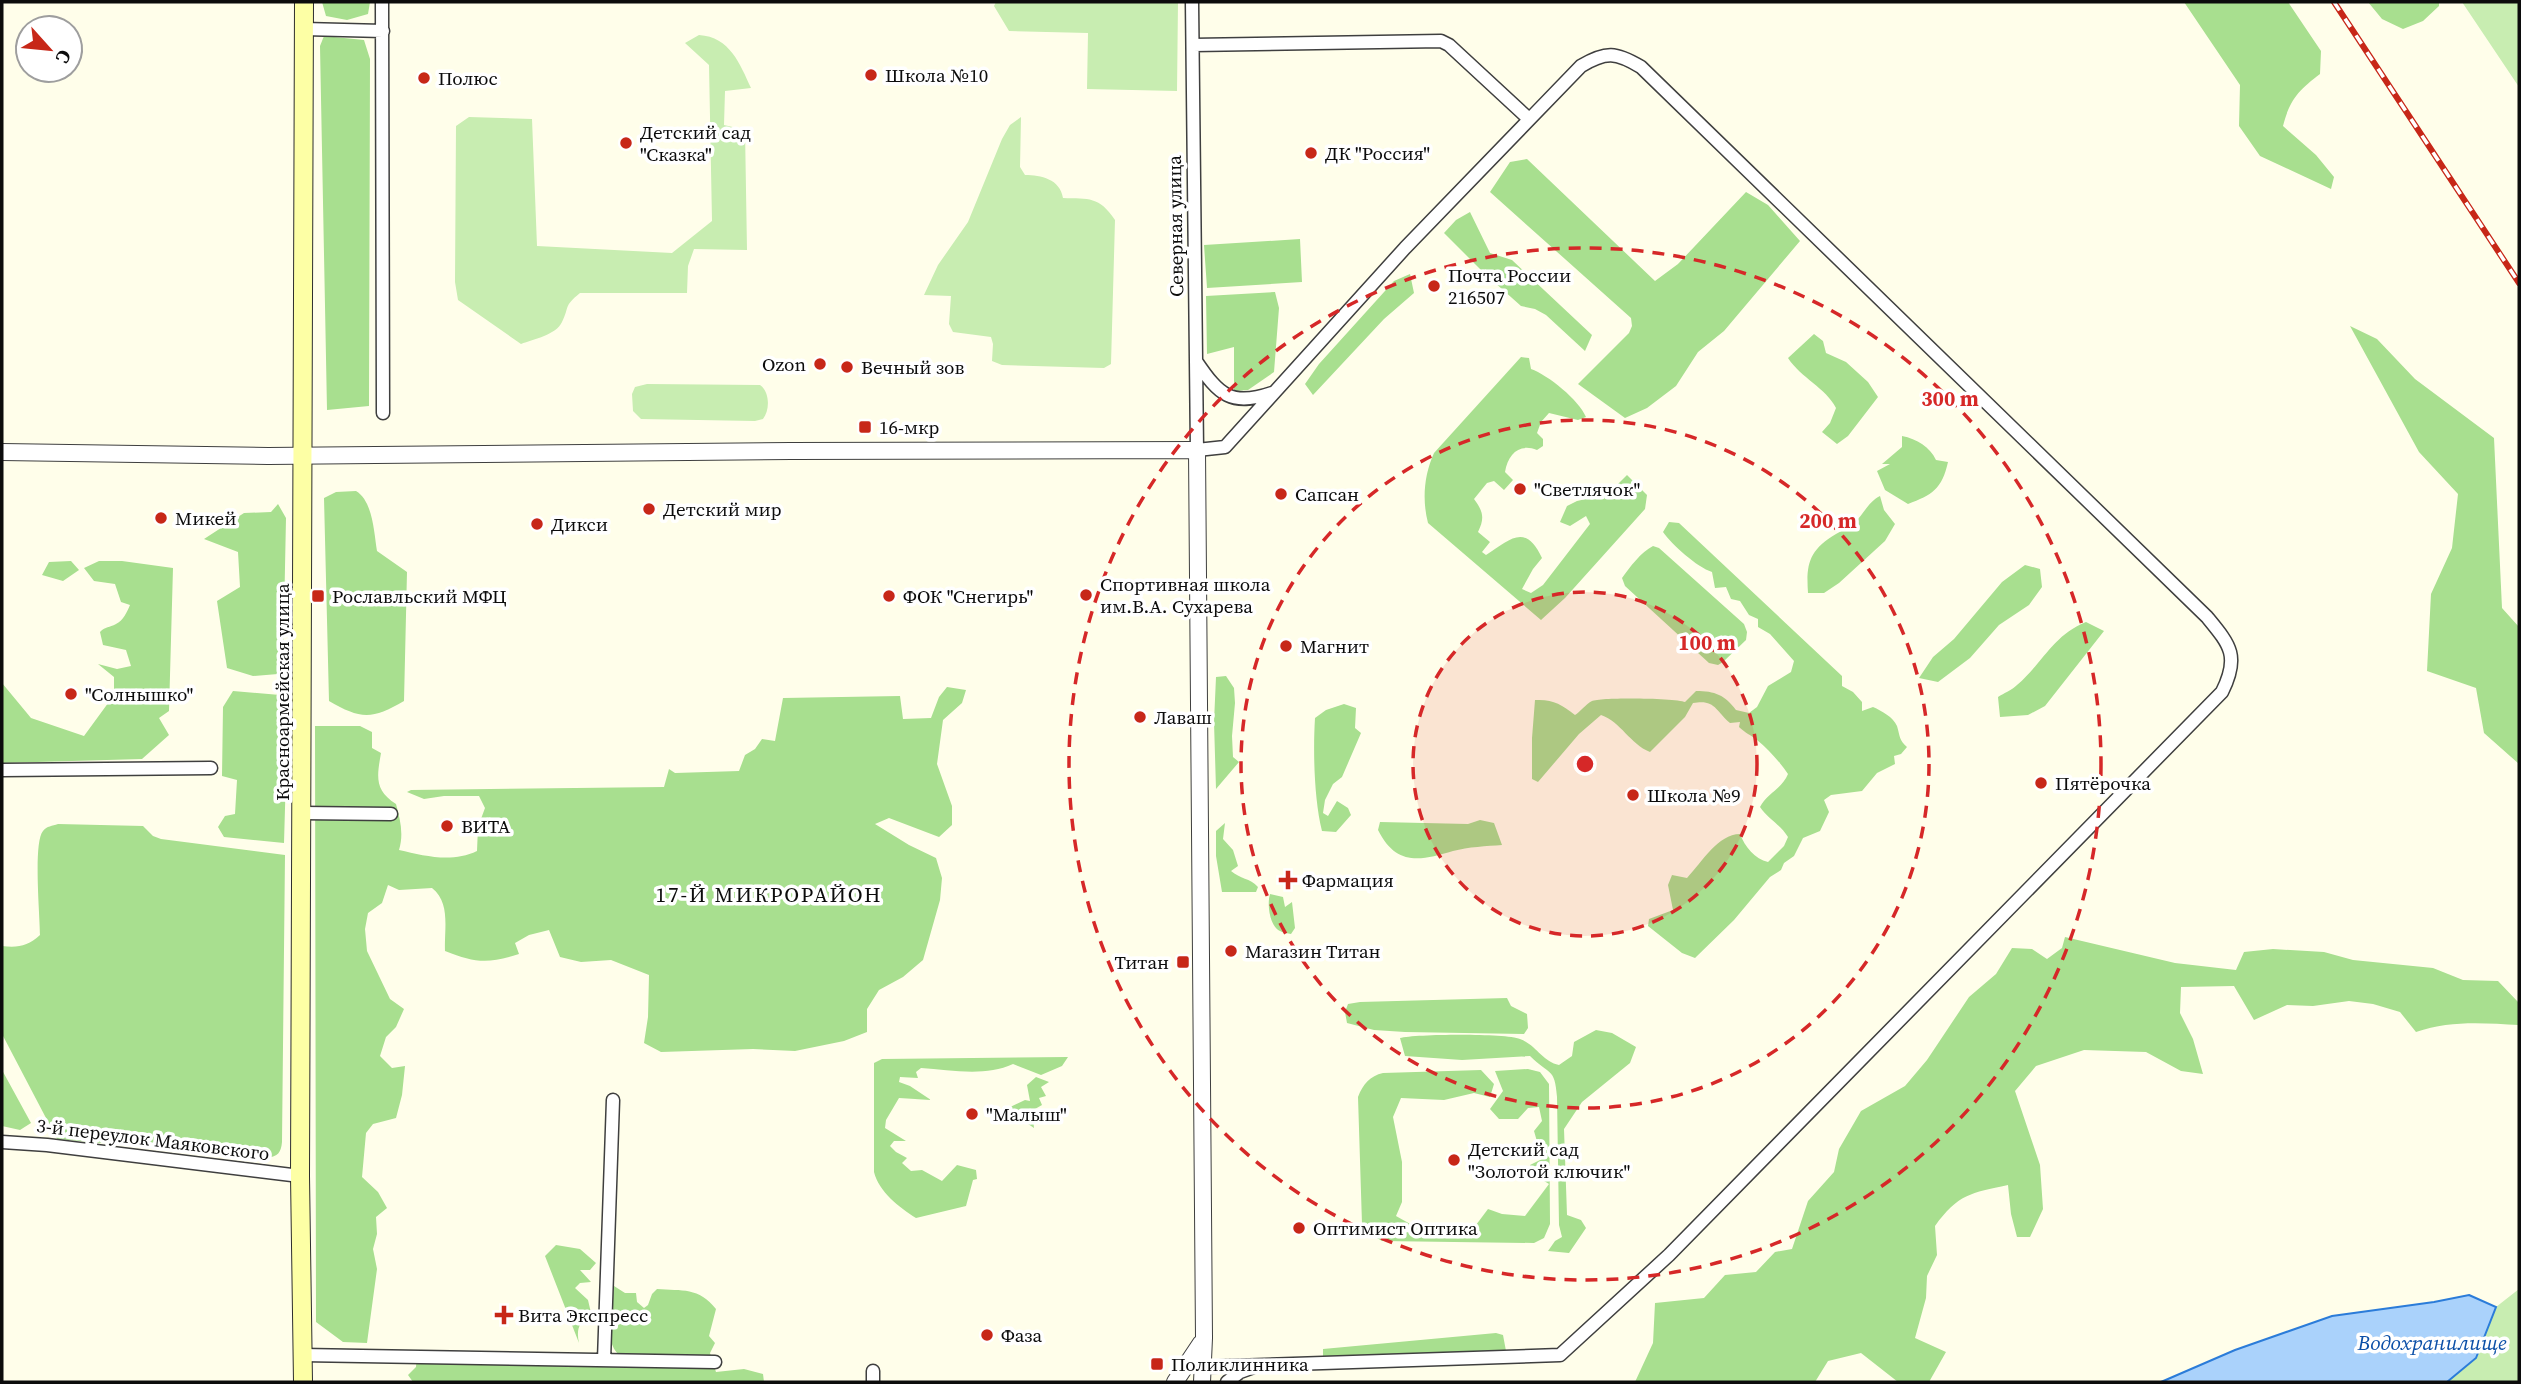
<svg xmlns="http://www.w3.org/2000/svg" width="2521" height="1384" font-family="'Source Serif 4',serif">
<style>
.green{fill:#c8edb1}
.forest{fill:#a8df8f}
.water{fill:#aad2fb;stroke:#2b7cd9;stroke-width:2}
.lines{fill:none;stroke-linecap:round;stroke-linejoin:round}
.minor-casing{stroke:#3f3f3f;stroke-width:15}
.tertiary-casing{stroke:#3f3f3f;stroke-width:18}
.secondary-casing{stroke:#2e2e2e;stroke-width:20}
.minor{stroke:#fff;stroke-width:12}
.tertiary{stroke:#fff;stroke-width:16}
.secondary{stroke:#fdffa5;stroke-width:18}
.rail-casing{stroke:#c72718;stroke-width:6}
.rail{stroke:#fff;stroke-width:3.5;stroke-dasharray:10;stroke-linecap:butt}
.ring{fill:none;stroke:#d62828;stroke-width:3.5;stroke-dasharray:12 9}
.poi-dot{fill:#c72718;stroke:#fff;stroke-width:2.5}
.labels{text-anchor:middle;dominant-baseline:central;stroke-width:7;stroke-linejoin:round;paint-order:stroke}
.poi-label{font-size:19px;fill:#0c0c0c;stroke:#fff;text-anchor:start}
.street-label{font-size:19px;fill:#0c0c0c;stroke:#fff}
.neighbourhood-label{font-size:21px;letter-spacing:2px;fill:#0c0c0c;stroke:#fff}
.water-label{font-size:21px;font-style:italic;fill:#0b4fa7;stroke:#fff}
.centre{fill:#d62828;stroke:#fff;stroke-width:3.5}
.ring-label{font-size:21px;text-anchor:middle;font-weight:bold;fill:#d62828;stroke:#fff;stroke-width:7;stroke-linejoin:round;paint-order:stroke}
</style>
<rect width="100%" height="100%" fill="#fffeea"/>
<path class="green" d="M996,2h182l-1,89 -90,-2 1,-56 -79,-2 -15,-25z
M2462,2h57v85z
M699,35c31,2 41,29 52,53l-26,3 -1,34 21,5 2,120 -53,-1 -6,17 -1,27h-107c-17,14 -10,13 -18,29 -6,13 -28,17 -41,22l-63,-44 -3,-18 1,-156 13,-9 63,2 5,127 135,7 40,-32 -3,-156 -24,-22z
M1021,117l-1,50 5,8c16,0 35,4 38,23 26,1 36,-2 52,22l-4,144 -7,4 -102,-3 -10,-4 1,-17 -2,-7 -38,-5 -4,-8 2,-28 -27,-1 14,-30 30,-43 34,-83 8,-14z
M647,384l113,1c10,7 10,25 3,34l-8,2 -114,-2 -8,-8 -1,-17 3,-7z
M2519,1289v93h-72l28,-24 21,-51z"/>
<path class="forest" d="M322,2h48l-2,12 -21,6 -21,-4z
M2184,2h104l33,49 -1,23c-21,16 -30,25 -37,52l33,29 18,22 -3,12 -71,-33 -21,-30 1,-41z
M2368,2h71v4l-16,15 -20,8 -21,-10z
M324,36l40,4 6,19 -1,347 -42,4 -7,-364z
M1527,159l128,122 23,-17 68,-72 22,13 32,36 -76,90 -26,21 -22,34 -29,22 -22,10 -47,-34 51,-51 3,-7 -1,-8 -141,-126 20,-30z
M1470,212l20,41 22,7 80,75 -7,16 -39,-36 -11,-6 -14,-3 -37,-33 -40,-40 12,-13z
M1300,239l2,43 -95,6 -3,-43z
M1410,274l4,19 -30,26 -71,76 -8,-11 14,-20 75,-83z
M1275,292l4,16 -5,64 -26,18 -14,1v-44l-27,7 -1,-58z
M2350,326l27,13 38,40 79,59 8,170 17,19v137l-35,-31 -8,-45 -49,-17 4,-77 21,-46 6,-54 -39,-42z
M1814,334l9,7 3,12 20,9 22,20 10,15 -30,39 -11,8 -15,-12 8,-9 6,-15c-10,-20 -35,-30 -48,-50z
M1521,357l8,1 2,11c17,6 48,31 55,48l-8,3 -29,-7 -8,9 -4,11 6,6v7l-6,4c-18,-7 -29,4 -32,22l8,8 -9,10 -10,-9 -7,2 -13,16c9,12 11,19 4,33l12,10 -8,10 4,3c24,-15 39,-33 56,3l-9,11 -11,20 9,4 12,-8 47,-61 -4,-8 -16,10 -10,-4 7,-16 10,-5 31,-7 19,-19 20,20 -2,14 -80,89 -24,22 -113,-97c-6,-23 -4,-48 6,-70z
M1902,436c15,3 28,11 34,24l12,2c-6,27 -16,33 -40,42l-23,-14 -8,-19 13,-7h-8l20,-17z
M356,491c17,10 18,42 21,60l30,21 -3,129c-32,19 -44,18 -75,0l-5,-203 12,-6z
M1880,496l4,14 11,14 -10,17 -46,42 -15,10h-16c-2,-29 1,-43 28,-59 6,-4 12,-5 18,-11 10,-9 14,-21 26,-27z
M278,504l8,14 -3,148 -5,8 -25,2 -26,-8 -10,-67 23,-14 -2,-35 -34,-13 40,-26 27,-1z
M1669,522l10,1 163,153v10l11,6 9,10v9l11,-4c9,4 20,10 24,19 3,10 2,14 10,21l-6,7 -7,2 1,8 -18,9 -15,18 -31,4 -7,5 5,12 -9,19 -17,7 -9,18 -10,7 -3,7 -11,7 -36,43 -39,38 -13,-5 -34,-27 1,-7 24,-9 -5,-25 4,-10 15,3c15,-16 31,-44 53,-44 5,13 15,25 28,28l16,-16 4,-9c-8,-13 -20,-18 -28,-30 7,-14 22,-18 28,-33 -8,-12 -20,-25 -31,-34 -6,-5 -12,-7 -18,-13l1,-5 -10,1c-15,-13 -15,-24 -37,-20l-8,14 -35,35c-20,-8 -29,-30 -49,-37l-22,19 -41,48 -6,-3v-41l3,-38c18,-1 26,4 40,15 5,-3 11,-11 17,-14 9,-4 84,-3 93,1l11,-11c19,0 29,4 40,19l13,3 8,-6 11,-21 23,-14 3,-11 -24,-27 -12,-7v-8l-9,-4 -9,-14 -9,-2 -5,-12 -11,1 -3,-16c-15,-5 -40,-27 -49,-40z
M1653,546l6,2 85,76 3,8 -1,8 -23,22 -5,3 -9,-2 -84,-77 -3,-8c8,-11 19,-26 31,-32z
M71,561l8,9 -16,11 -21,-6 7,-13z
M99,561h23l51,7 -4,143 -10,7 10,17 -27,24 -140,4v-80l29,35 53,18 30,-41v-18l-16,-13 19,5 14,-3 -5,-16 -23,-5 -3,-13c6,-6 9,-4 16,-8 7,-3 11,-12 14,-19l-9,-3 -6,-18 -21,-3 -10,-13z
M2025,565l15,4 2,18 -13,18 -30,20 -29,33 -32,24 -19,-4 14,-21 21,-18 48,-57z
M2086,622l18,9 -59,75 -17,9 -28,2 -2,-20c6,-4 14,-7 19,-12 25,-21 36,-50 69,-63z
M1226,676l8,12 1,15 -3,33 1,21 6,5 -23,27 -2,-67 2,-45z
M947,687l19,3 -4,13 -19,17 -6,44 15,42v19l-13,12 -50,-19 -14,6 34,21 27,13 6,20 -2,22 -17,60 -20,17 -24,13 -12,19v23l-23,9 -49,10 -42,-2 -92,3 -17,-9 4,-26 1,-42 -38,-15 -30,2 -21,-5 -11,-27 -20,5 -14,8 4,11c-31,10 -44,9 -74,-3 -1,-22 6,-48 -13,-63l-33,2 -11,-5 -6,18 -14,10 -3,16 2,22 23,48 14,10 -8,18 -10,10 -6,19 12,12 13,-2 -3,29 -6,23 -23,6 -7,9 -4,44 16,15 9,16 -11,9 1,17 -4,15 4,20 -10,74 -24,-1 -27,-20 -1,-596h45l12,6v16l9,5c-4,23 -7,37 15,51 4,15 8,30 3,46 26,6 53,13 78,1l1,-24 7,-19 -6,-12h-35l-20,3 -17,-7 4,-2 253,-3 5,-18 6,4 64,-2 6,-16 10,-6 7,-10 13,2 8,-43 117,-2 3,23 28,-1 8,-21z
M233,691l47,4 8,9 -4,139 -60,-6 -6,-10 7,-11 10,-2 2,-34 -15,-4 1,-69z
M1344,704l12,4 -1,20 6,5 -19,44 -9,7 -8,16 -2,13 5,3 9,-15 11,7 3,7 -15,17 -14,-1c-8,-32 -9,-80 -7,-113l11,-8z
M1480,820l14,3 8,22c-15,1 -34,2 -49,6 -33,10 -57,15 -75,-21l2,-8 88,2z
M1225,823l-2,16 10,11 5,16 -7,5c9,8 19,7 27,16l-2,5h-34l-6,-36v-25z
M58,824l85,2 10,10 8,3 124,16 -3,287c-1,11 -4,14 -15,16l-210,-19 -55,-105v-88c16,2 26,0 38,-11 0,-20 -7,-92 3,-104 4,-5 9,-5 15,-7z
M1270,894l13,3 2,10 7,-5 3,26 -4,6c-3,-1 -8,-1 -11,-3 -11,-6 -13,-27 -10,-37z
M2065,937l110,26 61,7 8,-18 29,-3 51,3 29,8 80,8 30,12 35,1 21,22v22c-35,-2 -69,-5 -103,7l-16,-20 -27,-8 -24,-3 -36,5 -26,-1 -33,15 -20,-34 -53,1 -1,26 13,26 10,35 -22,-3 -35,-19 -62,-2 -48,16 -21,25 25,74 3,44 -13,28h-13l-6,-23 -3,-29c-37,8 -50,9 -73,41l2,29 -10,21 -1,22 -11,40 31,14 -17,30h-31l-37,-29 -33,8 -13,21h-180l18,-39 2,-40 49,-5 21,-23 31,-3 19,-20 17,-3 16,-48 26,-29 5,-23 22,-38 44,-25 22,-26 42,-63 27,-23 16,-26 20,1 15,10 15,-11z
M1507,998l4,8 16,8 1,14 -4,6 -119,-2 -31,-2 -27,-7 -2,-11 3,-8 12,-2z
M1596,1030l16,3 24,14 -6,16 -48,39 -18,27 3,86 14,5 5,8 -17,25 -21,-2 7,-10 7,-4 -3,-12 -2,-128c-2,-30 -8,-22 -27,-41l-68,4 -57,-4 -5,-18c15,-4 106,-5 120,1 16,6 23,23 39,26l13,-9 2,-14z
M1068,1057l-6,9 -21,9 -28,-11c-28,13 -62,6 -92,4l-5,4 2,6 -18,-1 -1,5 11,4 21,14 -32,-2 -13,22 -1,8 21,13h-12l-4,5 6,6 11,6 -5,5 9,8 11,-1 20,11 15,-16 19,5 1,9 -4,1 -7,26 -50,12c-17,-11 -37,-26 -42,-46v-109l8,-4z
M1528,1069l12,3 9,12 1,140 -6,14 -10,5 -152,-2 -12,-7 -8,-10 -4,-127c5,-13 12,-21 25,-24l98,-3 13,14 -4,13 -16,-4 -30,7 -43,-2 -8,19 9,45v40l-6,14 16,9h37l24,4 15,-20 14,5 23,2 24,-32 -13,-8 -6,-11 12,-6 -8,-28 8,-10 -3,-14 -11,1 -10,11h-19l-9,-10 13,-18 -8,-20z
M2,1070l29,53 -11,7 -18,-4z
M1036,1077l13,5 -8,5 5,9 -7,2 3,7 -7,4 -12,1 10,9 1,9 -28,-19 19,-9 5,1 -3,-16z
M556,1245l24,4 16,14 -6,7h-10l11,12 -11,1 -5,5 13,12 3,13c-12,9 -15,16 -12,30l-34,-87z
M614,1286l11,7h11l1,9 7,6 4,-3 4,-11 5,-5c25,2 42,-2 59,20l-7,27 6,7 -5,10 6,19 28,-3 19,5 1,8h-351l-5,-7 8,-8 1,-14 201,1c-15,-15 -6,-48 -4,-68z
M1496,1333l7,2 3,16 -183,6v-8z"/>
<path class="water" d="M2469,1295l27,12 -20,51 -29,24h-286l74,-32 97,-34 102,-14z"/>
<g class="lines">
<defs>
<path id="minor" d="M382,2l1,411
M1192,2l5,448 28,-3 180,-199 176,-182c25,-15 35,-14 60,1l566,550c23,28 33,39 15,75l-553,563 -109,100 -357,12
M304,29l79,2
M1193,45l248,-4 8,4 80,74
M1196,361c23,34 35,46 76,32
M2,770l209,-2
M302,813l89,1
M2,1142l45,3 253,31
M302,1355l413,7
M604,1360l9,-260
M873,1382v-11
M1227,1382l13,-10 11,-4"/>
<path id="tertiary" d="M2,452l266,4 523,-5 406,-1 7,888 -2,44
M1175,1382l26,-39"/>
<path id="secondary" d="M303,1382l-3,-206 4,-1174"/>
</defs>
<use href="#minor" class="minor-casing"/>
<use href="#tertiary" class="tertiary-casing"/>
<use href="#secondary" class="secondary-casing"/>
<use href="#minor" class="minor"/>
<use href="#tertiary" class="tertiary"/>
<use href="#secondary" class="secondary"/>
<defs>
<path id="rail" d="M2334,2l185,281"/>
</defs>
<use href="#rail" class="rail-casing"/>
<use href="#rail" class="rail"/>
</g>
<circle cx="1585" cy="764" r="172" fill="#d62828" fill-opacity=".12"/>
<g class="ring">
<circle cx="1585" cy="764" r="172"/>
<circle cx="1585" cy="764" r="344"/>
<circle cx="1585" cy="764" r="516"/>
</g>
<g class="poi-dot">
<circle cx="871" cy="75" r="7"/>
<circle cx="424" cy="78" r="7"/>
<circle cx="626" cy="143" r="7"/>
<circle cx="1311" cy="153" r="7"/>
<circle cx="1434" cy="286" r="7"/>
<circle cx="820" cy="364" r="7"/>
<circle cx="847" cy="367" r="7"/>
<rect x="858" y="420" width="14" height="14" rx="3.5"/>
<circle cx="1520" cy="489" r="7"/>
<circle cx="1281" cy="494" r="7"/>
<circle cx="649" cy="509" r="7"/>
<circle cx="161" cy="518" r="7"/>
<circle cx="537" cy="524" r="7"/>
<circle cx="1086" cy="595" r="7"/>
<rect x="311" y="589" width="14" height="14" rx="3.5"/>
<circle cx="889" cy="596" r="7"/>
<circle cx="1286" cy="646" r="7"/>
<circle cx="71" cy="694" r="7"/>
<circle cx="1140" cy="717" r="7"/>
<circle cx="2041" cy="783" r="7"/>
<circle cx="1633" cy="795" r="7"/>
<circle cx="447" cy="826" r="7"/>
<path d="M1284.5 869.5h7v7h7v7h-7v7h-7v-7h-7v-7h7z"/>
<circle cx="1231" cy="951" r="7"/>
<rect x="1176" y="955" width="14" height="14" rx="3.5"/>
<circle cx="972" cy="1114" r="7"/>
<circle cx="1454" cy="1160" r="7"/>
<circle cx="1299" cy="1228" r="7"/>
<path d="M500.5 1304.5h7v7h7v7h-7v7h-7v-7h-7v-7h7z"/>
<circle cx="987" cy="1335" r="7"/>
<rect x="1150" y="1357" width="14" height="14" rx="3.5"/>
</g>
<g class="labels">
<g class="poi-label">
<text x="885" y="75">Школа №10</text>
<text x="438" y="78">Полюс</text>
<text x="640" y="132">Детский сад<tspan x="640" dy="22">"Сказка"</tspan></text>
<text x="1325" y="153">ДК "Россия"</text>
<text x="1448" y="275">Почта России<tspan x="1448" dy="22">216507</tspan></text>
<text x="806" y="364" text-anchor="end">Ozon</text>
<text x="861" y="367">Вечный зов</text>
<text x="879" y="427">16-мкр</text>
<text x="1534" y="489">"Светлячок"</text>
<text x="1295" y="494">Сапсан</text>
<text x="663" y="509">Детский мир</text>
<text x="175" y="518">Микей</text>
<text x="551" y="524">Дикси</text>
<text x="1100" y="584">Спортивная школа<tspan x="1100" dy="22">им.В.А. Сухарева</tspan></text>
<text x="332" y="596">Рославльский МФЦ</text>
<text x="903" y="596">ФОК "Снегирь"</text>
<text x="1300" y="646">Магнит</text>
<text x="85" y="694">"Солнышко"</text>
<text x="1154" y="717">Лаваш</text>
<text x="2055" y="783">Пятёрочка</text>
<text x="1647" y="795">Школа №9</text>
<text x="461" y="826">ВИТА</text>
<text x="1302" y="880">Фармация</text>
<text x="1245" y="951">Магазин Титан</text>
<text x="1169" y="962" text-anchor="end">Титан</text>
<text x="986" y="1114">"Малыш"</text>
<text x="1468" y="1149">Детский сад<tspan x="1468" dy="22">"Золотой ключик"</tspan></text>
<text x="1313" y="1228">Оптимист Оптика</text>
<text x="518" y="1315">Вита Экспресс</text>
<text x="1001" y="1335">Фаза</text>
<text x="1171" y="1364">Поликлинника</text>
</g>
<g class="street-label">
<text transform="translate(1175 226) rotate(-91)">Северная улица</text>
<text transform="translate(282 692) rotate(-90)">Красноармейская улица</text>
<text transform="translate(153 1139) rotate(7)">3-й переулок Маяковского</text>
</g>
<g class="neighbourhood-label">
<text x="769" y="894">17-Й МИКРОРАЙОН</text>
</g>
<g class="water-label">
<text x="2432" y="1342">Водохранилище</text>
</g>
</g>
<circle cx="1585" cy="764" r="10" class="centre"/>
<g class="ring-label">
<text x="1950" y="406">300 m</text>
<text x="1828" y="528">200 m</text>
<text x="1707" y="650">100 m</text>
</g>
<rect width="2521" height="1384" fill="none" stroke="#0c0c0c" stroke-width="7"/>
<g transform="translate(49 49) rotate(117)"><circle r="33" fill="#ffffff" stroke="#9e9e9e" stroke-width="2"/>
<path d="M0-5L12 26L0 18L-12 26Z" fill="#c72718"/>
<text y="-10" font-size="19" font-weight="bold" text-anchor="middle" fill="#0c0c0c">С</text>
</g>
</svg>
